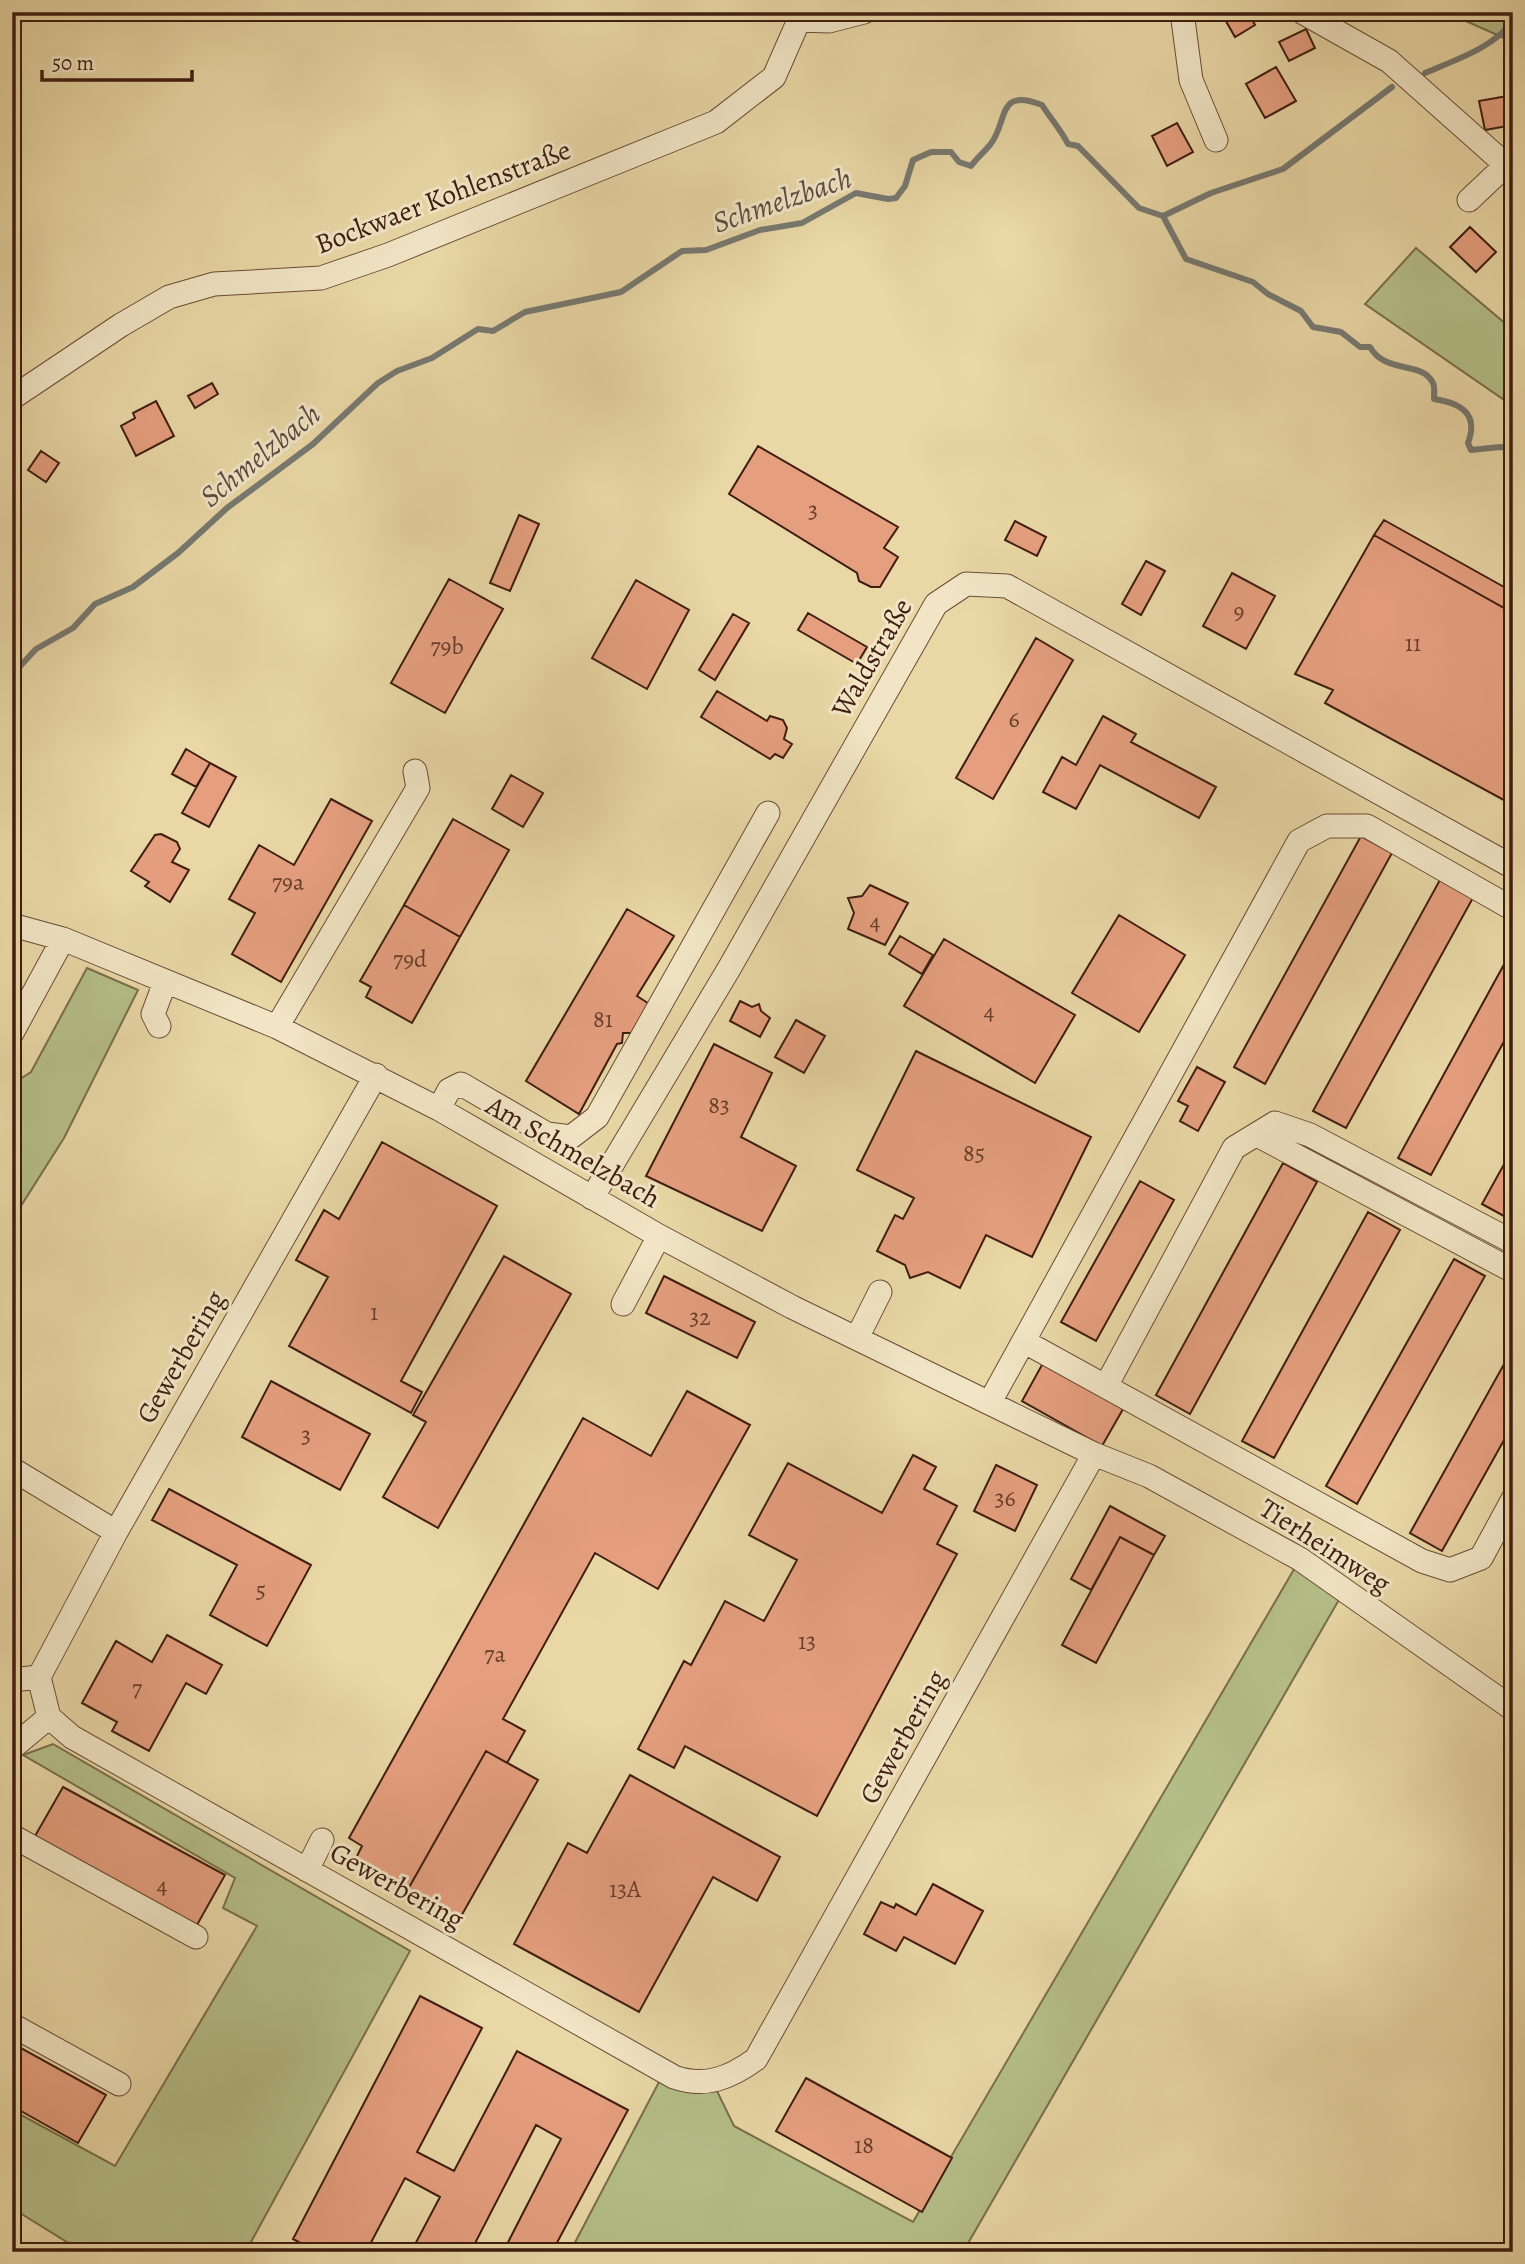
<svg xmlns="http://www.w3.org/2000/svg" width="1525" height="2264" font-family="Alegreya,serif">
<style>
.green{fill:#b5be87;stroke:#7a6e4c;stroke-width:2}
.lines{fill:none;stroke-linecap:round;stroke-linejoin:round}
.stream{stroke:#777971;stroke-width:6}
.building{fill:#e59f7f;stroke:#3f1d10;stroke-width:2}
.minor-casing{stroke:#6a4c36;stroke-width:25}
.minor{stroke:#f1e5c5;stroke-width:23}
.labels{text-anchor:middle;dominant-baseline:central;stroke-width:6;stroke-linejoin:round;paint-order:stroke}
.number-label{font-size:24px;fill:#683e2c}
.street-label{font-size:28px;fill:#3f1d10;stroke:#f1e5c5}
.water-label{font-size:30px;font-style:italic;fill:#5b4b41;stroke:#f1e5c5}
</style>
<rect width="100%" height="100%" fill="#e9d7a6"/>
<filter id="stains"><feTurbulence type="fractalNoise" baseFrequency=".00286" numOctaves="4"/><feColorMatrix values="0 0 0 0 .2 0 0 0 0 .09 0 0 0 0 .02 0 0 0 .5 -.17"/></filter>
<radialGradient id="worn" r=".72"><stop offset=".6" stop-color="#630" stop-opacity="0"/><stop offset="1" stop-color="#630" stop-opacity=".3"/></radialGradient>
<path class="green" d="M1450,12h63v30l-61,-27z
M1416,248l97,82v76l-148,-102z
M87,968l51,22 -74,148 -52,82v-136l19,-12z
M1300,1559l44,32 -381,661h-393l89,-170 36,11 22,-2 17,35 179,96z
M53,1744l357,207 -159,291 17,10h-185l-71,-44v-98l103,56 142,-240 -34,-18 12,-30 -212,-123z"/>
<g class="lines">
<path class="stream" d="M1425,73c30,-13 68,-25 88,-52
M1163,216l48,-23 72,-24 109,-82
M12,675l24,-26 37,-21 22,-24 38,-17 45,-34 49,-45 86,-64 65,-61 19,-12 35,-13 46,-29 15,2 32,-19 96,-20 61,-41 24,-1 54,-20 42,-7 54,-30 32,6 8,-1 9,-12 8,-26 18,-8h20l8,10 12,4c6,-8 13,-14 19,-21 19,-24 6,-58 52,-40 9,14 19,25 26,39l10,2 61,62 24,8 23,43 67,23 15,12 33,17 12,16 28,5 19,15h10c16,28 52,13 63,36 2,4 1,12 1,16 27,4 45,15 34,44l3,7 29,-3 13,2"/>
</g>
<path class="building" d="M1229,12h19l7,13 -20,12 -12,-21z
M1306,29l9,19 -26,13 -10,-19z
M1276,67l20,34 -31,17 -19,-34z
M1513,95v30l-28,5 -6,-29z
M1177,123l16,29 -26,14 -15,-30z
M1470,227l26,25 -20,20 -26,-25z
M212,383l6,11 -23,14 -7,-12z
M156,401l18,35 -38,20 -15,-30 14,-8 -2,-5z
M758,446l140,81 -14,21 14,9 -18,30h-9l-12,-6 -2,-8 -128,-79z
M41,451l18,12 -13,19 -18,-12z
M519,515l20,9 -29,67 -20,-8z
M1384,520l129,72v21l-139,-78z
M1015,521l31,16 -9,19 -32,-16z
M1374,535l139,78v192l-188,-102 8,-13 -38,-16z
M1146,561l19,10 -24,44 -19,-11z
M1232,573l43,23 -29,53 -43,-23z
M449,579l54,30 -58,104 -54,-30z
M636,580l53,30 -42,79 -55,-31z
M808,613l59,34 -10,17 -59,-34z
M733,614l16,9 -34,57 -16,-10z
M1036,638l37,22 -80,139 -37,-21z
M717,691l50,30 3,-5 13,4 4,8 -3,11 8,5 -9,14 -8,-4 -5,5 -69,-42z
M1103,716l33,18 -5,8 85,45 -17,31 -99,-53 -24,44 -33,-17 19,-35 14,8z
M186,749l24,14 -14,24 -24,-13z
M210,763l26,14 -27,50 -27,-14z
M511,775l32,18 -20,34 -31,-18z
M331,799l41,22 -91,161 -49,-28 23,-41 -26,-14 30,-54 35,20z
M453,819l56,31 -49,87 -56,-32z
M161,834l16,8 3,7 -8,13 17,8 -19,32 -25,-16 4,-4 -18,-11 24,-36z
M1361,836l31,17 -127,231 -31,-17z
M1441,878l33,18 -128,232 -33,-17z
M870,885l38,18 -23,42 -37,-16 6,-16 -6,-15 14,-2z
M404,905l56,32 -48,86 -46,-26 5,-10 -11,-6z
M627,909l47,27 -37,60 14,9 -15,28h-13l-1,10 -5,1 -38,70 -53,-33z
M1119,915l66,40 -46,77 -67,-39z
M900,936l33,19 -11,19 -33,-20z
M944,939l131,76 -40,68 -131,-77z
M1513,948v77l-82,150 -33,-17z
M740,1001l12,6 7,-3 2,7 9,7 -10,19 -30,-16z
M796,1020l29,16 -21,37 -29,-16z
M714,1044l58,29 -31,64 55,29 -34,65 -116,-55z
M916,1051l175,86 -59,120 -46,-22 -26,53 -32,-16 -18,6 -5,-13 -28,-14 18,-36 8,4 11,-21 -57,-28z
M1197,1067l28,15 -27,49 -18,-10 8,-15 -10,-5z
M382,1142l115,64 -96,175 21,11 -11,21 -122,-67 39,-69 -32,-17 28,-50 15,9z
M1513,1148v73l-31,-17z
M1283,1163l34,19 -127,232 -34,-19z
M1140,1181l34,19 -78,141 -35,-19z
M1368,1212l32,18 -126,228 -32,-17z
M504,1256l67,38 -133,234 -55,-31 43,-75 -13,-7z
M1454,1259l31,17 -128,228 -31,-18z
M664,1276l91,46 -18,36 -91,-45z
M1513,1348v76l-71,127 -32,-18z
M1043,1363l80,46 -21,37 -80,-45z
M271,1381l99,53 -30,56 -98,-53z
M687,1391l63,34 -92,164 -63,-36 -92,166 22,12 -18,32 -21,-12 -79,140 -52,-31 7,-14 -13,-8 234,-420 68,38z
M913,1455l23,12 -12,22 33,17 -20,38 20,10 -140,262 -132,-70 -11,22 -36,-19 46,-88 7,4 34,-64 39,20 33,-61 -48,-25 39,-72 94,50z
M996,1465l41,20 -22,46 -41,-20z
M169,1489l142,76 -44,81 -57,-31 27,-50 -85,-45z
M1110,1506l55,30 -11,19 -34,-18 -29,53 -20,-11z
M1120,1537l34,18 -58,108 -34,-18z
M167,1635l55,30 -16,29 -20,-11 -37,68 -37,-20 5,-9 -35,-19 34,-62 36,21z
M486,1751l52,29 -79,140 -52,-29z
M630,1775l150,82 -23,44 -44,-24 -74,135 -125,-68 54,-101 19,10z
M63,1787l162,88 -28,50 -162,-89z
M933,1884l50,27 -28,53 -51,-27 -8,14 -32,-17 17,-32 13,6 2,-4 20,11z
M420,1996l62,32 -65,124 37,19 63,-120 111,59 -76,142h-49l58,-113 -25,-14 -65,126 2,1h-62l29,-55 -35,-19 -39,74h-49l-24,-13z
M12,2043l94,52 -28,48 -66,-37z
M806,2078l146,80 -30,54 -146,-81z"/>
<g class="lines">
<defs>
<path id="minor" d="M1182,12l9,68 25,60
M1302,12l87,49 117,104
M799,20l30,1 35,-9
M1469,200l37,-35 7,-2
M12,398l109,-73 48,-28 45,-13 107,-6 67,-23 328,-133 58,-45 25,-57
M12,925l51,14 214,88 162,82 220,127 133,71 302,147 55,22 151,83 213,150
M159,1026l-6,-12 12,-32
M277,1027l141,-239 -3,-17
M12,1033l51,-94
M376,1075l-260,457 -77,145 10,40 23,20 602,340c31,11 56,1 82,-18l338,-605
M439,1109l10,-19 12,-6 86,50 24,3 26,-20 171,-304
M1257,1135l256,136
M592,1198l138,-231 206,-363 30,-20 41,2 506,281
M623,1304l36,-68
M857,1338l23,-46
M1025,1342l397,219 28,9 31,-12 32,-59
M1106,1386l128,-238 41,-25 35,12 203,107
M990,1402l309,-561 28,-15h40l146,83
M12,1469l104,63
M12,1680l27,-3
M12,1748l37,-31
M12,1836l184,101
M307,1870l15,-30
M12,2025l107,59"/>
</defs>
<use href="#minor" class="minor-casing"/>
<use href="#minor" class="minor"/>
</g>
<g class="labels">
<g class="number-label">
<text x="813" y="510">3</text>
<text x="1239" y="611">9</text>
<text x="1413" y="643">11</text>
<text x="447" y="646">79b</text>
<text x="1014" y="719">6</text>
<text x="288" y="882">79a</text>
<text x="875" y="921">4</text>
<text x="410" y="959">79d</text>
<text x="989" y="1011">4</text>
<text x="603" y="1019">81</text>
<text x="719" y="1105">83</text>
<text x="974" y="1153">85</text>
<text x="374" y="1312">1</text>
<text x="700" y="1317">32</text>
<text x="306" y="1435">3</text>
<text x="1005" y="1498">36</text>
<text x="261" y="1590">5</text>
<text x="807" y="1641">13</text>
<text x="495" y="1654">7a</text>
<text x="137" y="1688">7</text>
<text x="162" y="1885">4</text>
<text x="625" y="1889">13A</text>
<text x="864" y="2145">18</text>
</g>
<g class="street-label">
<text transform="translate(443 197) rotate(-21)">Bockwaer Kohlenstraße</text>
<text transform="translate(872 658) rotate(-60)">Waldstraße</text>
<text transform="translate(573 1152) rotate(30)">Am Schmelzbach</text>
<text transform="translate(181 1357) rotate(-60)">Gewerbering</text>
<text transform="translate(1325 1546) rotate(33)">Tierheimweg</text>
<text transform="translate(903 1737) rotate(-61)">Gewerbering</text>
<text transform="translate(397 1886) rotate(29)">Gewerbering</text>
</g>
<g class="water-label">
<text transform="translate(782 200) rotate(-19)">Schmelzbach</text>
<text transform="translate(260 455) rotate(-39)">Schmelzbach</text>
</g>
</g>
<rect width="1525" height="2264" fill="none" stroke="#e9d7a6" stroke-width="42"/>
<rect x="14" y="14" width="1497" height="2236" fill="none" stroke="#3f1d10" stroke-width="3.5"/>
<rect x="21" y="21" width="1483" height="2222" fill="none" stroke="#3f1d10" stroke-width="2"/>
<path d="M42 70v10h150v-10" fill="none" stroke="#3f1d10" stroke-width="3.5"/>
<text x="52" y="70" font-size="21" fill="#3f1d10" stroke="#f1e5c5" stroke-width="5" paint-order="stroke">50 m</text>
<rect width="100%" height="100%" filter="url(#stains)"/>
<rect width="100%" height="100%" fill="url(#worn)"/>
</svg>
